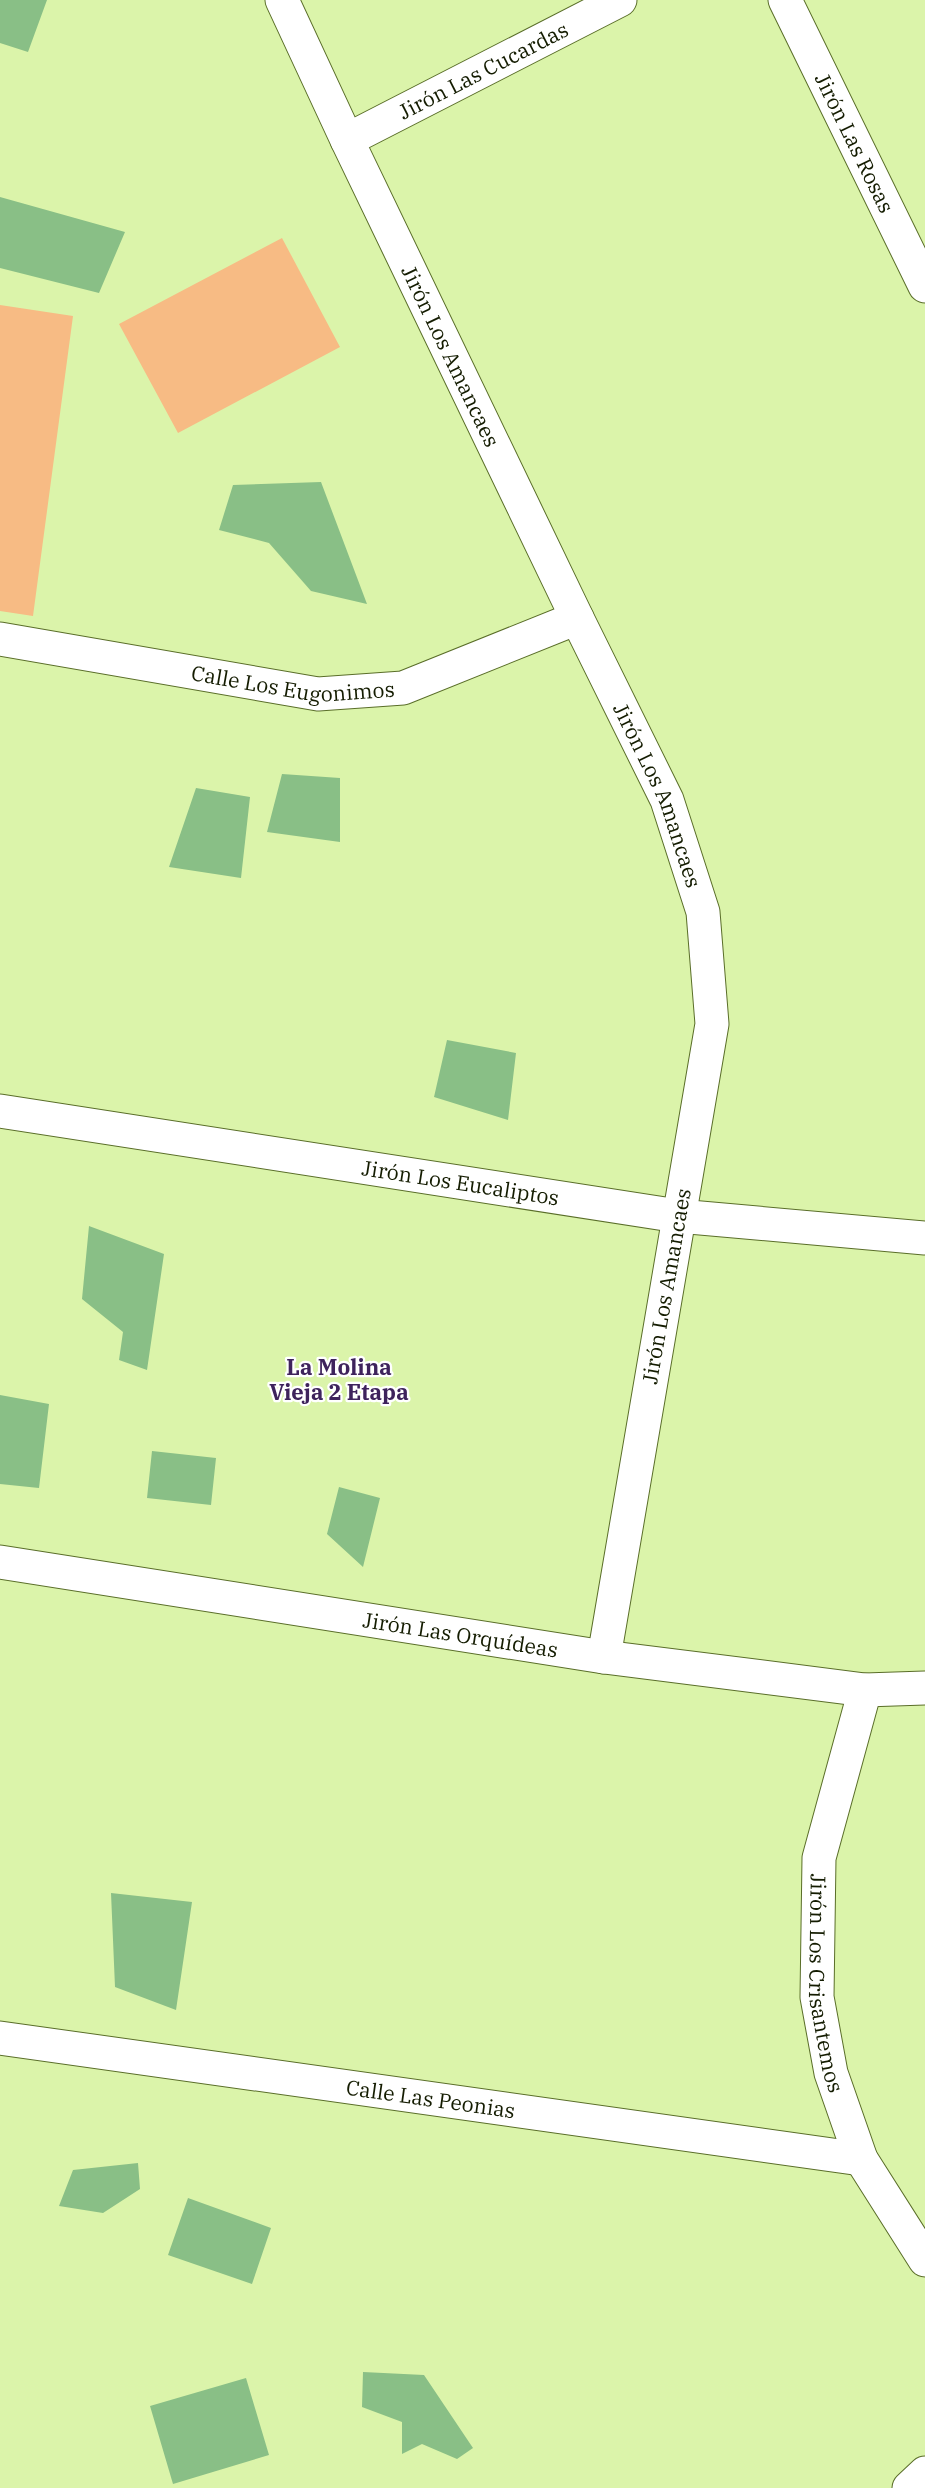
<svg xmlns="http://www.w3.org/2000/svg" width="925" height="2488" font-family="'IBM Plex Serif',serif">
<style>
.green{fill:#f7bb84}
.building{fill:#89bf86}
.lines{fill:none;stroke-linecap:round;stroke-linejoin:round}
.street-casing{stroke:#5a6e29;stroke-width:35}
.street{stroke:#fff;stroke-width:33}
.labels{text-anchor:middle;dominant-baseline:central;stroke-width:4.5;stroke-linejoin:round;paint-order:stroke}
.street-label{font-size:21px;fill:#141c01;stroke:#fff}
.neighbourhood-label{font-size:22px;font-weight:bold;fill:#3e235c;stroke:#fff}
</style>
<rect width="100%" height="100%" fill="#dbf4aa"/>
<path class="green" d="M282,238l58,109 -162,86 -59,-109z
M0,305l73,11 -40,300 -33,-5z"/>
<path class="building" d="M0,0h47l-19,52 -28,-9z
M0,197l125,35 -26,61 -99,-25z
M321,482l46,122 -56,-13 -42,-48 -50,-13 14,-45z
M282,774l58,4v64l-73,-10z
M196,788l54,9 -9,81 -72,-11z
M447,1040l69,13 -8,67 -74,-23z
M89,1226l75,28 -17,116 -28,-10 4,-28 -41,-33z
M0,1395l49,9 -10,84 -39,-4z
M152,1451l64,7 -5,47 -64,-7z
M339,1487l41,11 -17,69 -36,-33z
M111,1893l81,9 -16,108 -61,-23z
M138,2163l2,26 -37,24 -44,-7 14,-36z
M188,2198l83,30 -19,56 -84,-29z
M363,2372l61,3 49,73 -16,11 -35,-15 -20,10v-32l-40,-15z
M246,2378l23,77 -96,29 -23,-78z"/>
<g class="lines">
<defs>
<g id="street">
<path id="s1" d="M282,0l65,140 230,478 90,182 36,112 9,112 -108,633"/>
<path id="s2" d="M785,0l140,286"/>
<path id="s3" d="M347,140l273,-140"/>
<path id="s4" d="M0,639l318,55 85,-6 174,-70"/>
<path id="s5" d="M0,1111l678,105 247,22"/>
<path id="s6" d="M0,1562l604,95 261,33 60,-2"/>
<path id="s7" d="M865,1690l-46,168 -2,139 14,76 30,86 64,101"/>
<path id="s8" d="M0,2038l861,121"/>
<path d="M909,2488l16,-15"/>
</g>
</defs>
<use href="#street" class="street-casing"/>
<use href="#street" class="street"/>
</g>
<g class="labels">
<g class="street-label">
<text stroke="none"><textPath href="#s3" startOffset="153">Jirón Las Cucardas</textPath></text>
<text stroke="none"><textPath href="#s2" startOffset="159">Jirón Las Rosas</textPath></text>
<text stroke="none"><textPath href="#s1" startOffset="394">Jirón Los Amancaes</textPath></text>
<text stroke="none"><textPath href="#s4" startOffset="297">Calle Los Eugonimos</textPath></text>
<text stroke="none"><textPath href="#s1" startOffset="880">Jirón Los Amancaes</textPath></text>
<text stroke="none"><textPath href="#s5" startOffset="466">Jirón Los Eucaliptos</textPath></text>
<text transform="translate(666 1286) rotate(-80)">Jirón Los Amancaes</text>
<text stroke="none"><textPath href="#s6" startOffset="466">Jirón Las Orquídeas</textPath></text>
<text stroke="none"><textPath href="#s7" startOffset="300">Jirón Los Crisantemos</textPath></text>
<text stroke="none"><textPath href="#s8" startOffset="435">Calle Las Peonias</textPath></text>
</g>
<g class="neighbourhood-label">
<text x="339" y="1366">La Molina<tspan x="339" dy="25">Vieja 2 Etapa</tspan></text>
</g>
</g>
</svg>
